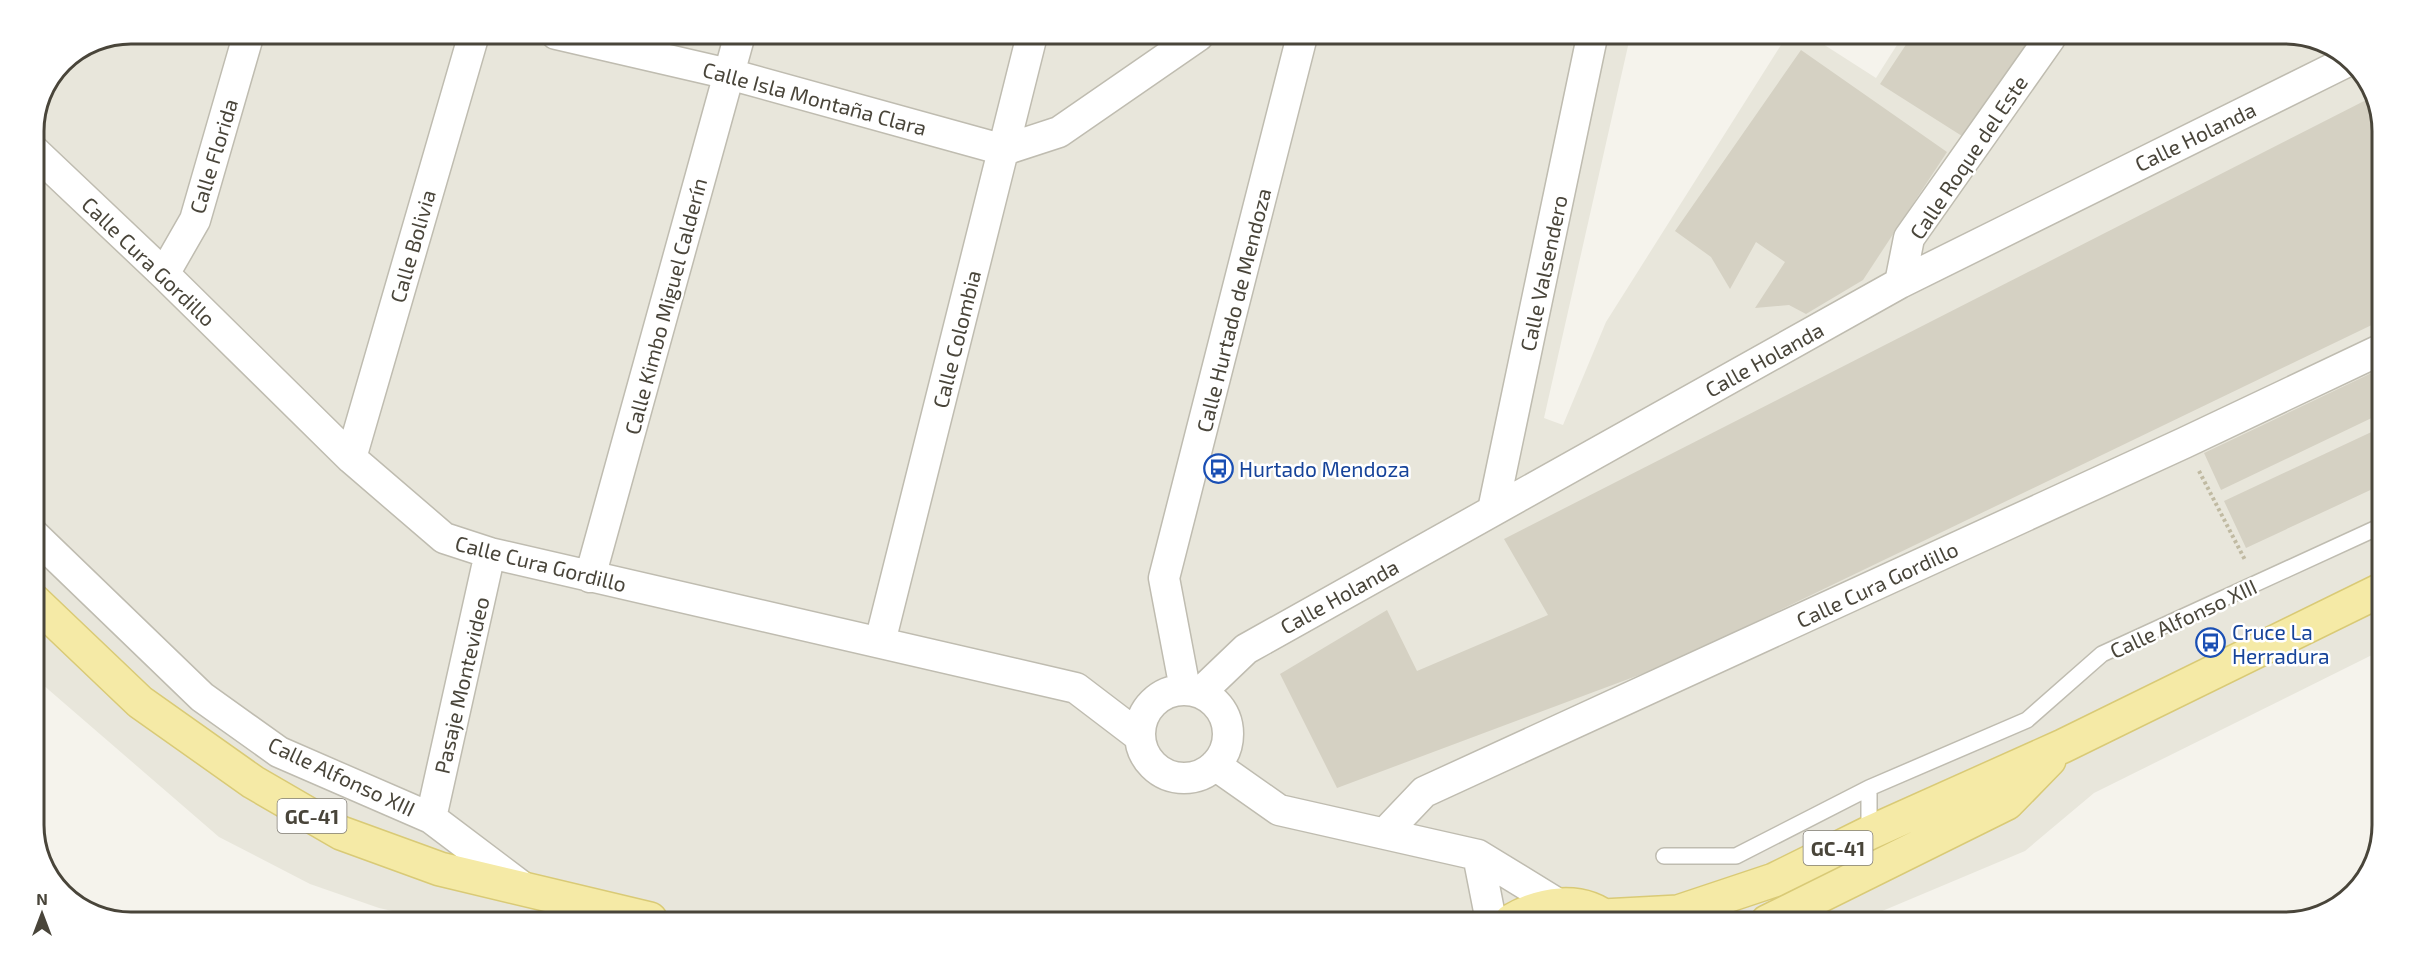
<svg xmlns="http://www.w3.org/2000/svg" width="2415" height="956" font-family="'Exo 2',sans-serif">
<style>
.residential{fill:#e8e6db}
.building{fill:#d5d1c3}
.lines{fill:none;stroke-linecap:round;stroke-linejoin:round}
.lane-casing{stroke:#bfbcb0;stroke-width:18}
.street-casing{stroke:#bfbcb0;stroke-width:33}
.primary-casing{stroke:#d9ca76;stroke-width:36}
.path{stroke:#c0baa2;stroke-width:4;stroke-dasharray:3 3;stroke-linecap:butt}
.lane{stroke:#fff;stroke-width:15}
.street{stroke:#fff;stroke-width:30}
.primary{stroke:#f5eaa6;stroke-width:33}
.labels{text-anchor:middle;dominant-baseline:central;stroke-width:5;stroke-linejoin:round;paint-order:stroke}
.shield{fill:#fff;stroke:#807d75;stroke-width:1.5}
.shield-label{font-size:20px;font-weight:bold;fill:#49453a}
.street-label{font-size:21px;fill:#49453a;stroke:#fff}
.transit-label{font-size:21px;fill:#164399;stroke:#fff;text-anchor:start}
.rim{fill:none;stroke:#49453a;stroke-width:3}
</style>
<rect width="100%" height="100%" fill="#f5f3ec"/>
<path class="residential" d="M130,33l1500,4 -86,381 19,7 43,-103 180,-285h26l64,41 26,-41 414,1 46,33 20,53 -4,528 -284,141 -69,58 -157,66 -20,5 -1425,-4 -44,-10 -69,-24 -91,-47 -177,-153 -9,8v-568l29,-63z"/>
<path class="building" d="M1911,37l130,1 -68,105 -93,-59z
M1801,50l146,102 -84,128 -57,34 -17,-9 -34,3 30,-46 -29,-20 -26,47 -19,-32 -36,-26z
M2372,97l10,27 -2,197 -714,344 -329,123 -57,-114 107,-64 30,61 131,-56 -44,-76z
M2380,369v45l-159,76 -17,-37z
M2380,428l-1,58 -133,62 -22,-47z"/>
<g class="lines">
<defs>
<path id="lane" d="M1869,833v-45
M1664,856h72l133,-68 158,-68 75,-66 277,-127"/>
<path id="street" d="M556,34l173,40 275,76 55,-18 139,-96
M33,150l131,124 187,184 93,80 46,15 586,135 63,48
M164,274l31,-54 54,-187
M1900,283l9,-45 141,-200
M351,458l123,-424
M1493,510l99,-473
M33,534l169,163 77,55 152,66 94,71
M590,577l150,-543
M880,642l152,-607
M1185,689l-21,-111 138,-542
M1140 734a44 44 0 1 1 88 0a44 44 0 1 1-88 0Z
M1201,692l45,-43 654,-366 448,-222
M1215,765l64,45 199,45 80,49
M431,818l59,-265
M1385,833l39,-41 760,-349 196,-93
M1478,855l13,66"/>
<path id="primary" d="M33,600l107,102 113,80 88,51 99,36 210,50
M1603,916l75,-4 96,-32 95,-47 194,-87 316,-155
M1511,921c30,-18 71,-25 99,0
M1767,922l240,-119 42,-43"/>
</defs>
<use href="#lane" class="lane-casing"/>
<use href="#street" class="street-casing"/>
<use href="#primary" class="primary-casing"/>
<path class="path" d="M2199,471l46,89"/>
<use href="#lane" class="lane"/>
<use href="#street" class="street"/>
<use href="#primary" class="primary"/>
</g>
<defs>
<symbol id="bus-ring" viewBox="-11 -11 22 22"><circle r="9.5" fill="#fff" stroke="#1a4fb4" stroke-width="1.5"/><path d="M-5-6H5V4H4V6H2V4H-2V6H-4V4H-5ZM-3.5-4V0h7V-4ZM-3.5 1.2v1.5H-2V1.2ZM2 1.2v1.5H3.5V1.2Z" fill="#1a4fb4"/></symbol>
</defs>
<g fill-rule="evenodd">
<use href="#bus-ring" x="1202" y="452" width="33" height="33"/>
<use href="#bus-ring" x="2194" y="626" width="33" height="33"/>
</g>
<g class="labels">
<g class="shield">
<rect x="277.5" y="799" width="69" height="34" rx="4.5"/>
<rect x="1803.5" y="831" width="69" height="34" rx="4.5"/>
</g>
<g class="shield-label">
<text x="312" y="816">GC-41</text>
<text x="1838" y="848">GC-41</text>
</g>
<g class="street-label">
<text transform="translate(815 98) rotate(15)">Calle Isla Montaña Clara</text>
<text transform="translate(2195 136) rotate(-26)">Calle Holanda</text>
<text transform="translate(213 156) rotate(-73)">Calle Florida</text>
<text transform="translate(1968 157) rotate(-56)">Calle Roque del Este</text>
<text transform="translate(412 246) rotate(-74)">Calle Bolivia</text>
<text transform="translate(149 261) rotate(44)">Calle Cura Gordillo</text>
<text transform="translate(1543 273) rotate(-78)">Calle Valsendero</text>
<text transform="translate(665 306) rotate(-75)">Calle Kimbo Miguel Calderín</text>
<text transform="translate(1233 310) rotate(-76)">Calle Hurtado de Mendoza</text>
<text transform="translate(956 339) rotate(-76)">Calle Colombia</text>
<text transform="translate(1764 359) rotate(-29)">Calle Holanda</text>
<text transform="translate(541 563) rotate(14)">Calle Cura Gordillo</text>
<text transform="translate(1877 584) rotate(-25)">Calle Cura Gordillo</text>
<text transform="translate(1339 596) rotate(-29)">Calle Holanda</text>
<text transform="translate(2183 618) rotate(-25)">Calle Alfonso XIII</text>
<text transform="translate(461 685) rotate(-77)">Pasaje Montevideo</text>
<text transform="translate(342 776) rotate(25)">Calle Alfonso XIII</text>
</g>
<g class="transit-label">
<text x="1239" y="468">Hurtado Mendoza</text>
<text x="2232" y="631">Cruce La<tspan x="2232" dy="24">Herradura</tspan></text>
</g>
</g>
<path d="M0 0H2415V956H0ZM131 44H2285A87 87 0 0 1 2372 131V825A87 87 0 0 1 2285 912H131A87 87 0 0 1 44 825V131A87 87 0 0 1 131 44Z" fill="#fff" fill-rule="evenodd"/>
<path class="rim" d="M131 44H2285A87 87 0 0 1 2372 131V825A87 87 0 0 1 2285 912H131A87 87 0 0 1 44 825V131A87 87 0 0 1 131 44Z"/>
<g transform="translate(42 914)" stroke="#ffffff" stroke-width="4.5" paint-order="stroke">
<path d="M0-4.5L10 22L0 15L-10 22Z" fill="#49453a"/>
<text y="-9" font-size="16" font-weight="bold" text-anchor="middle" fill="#49453a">N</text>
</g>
</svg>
